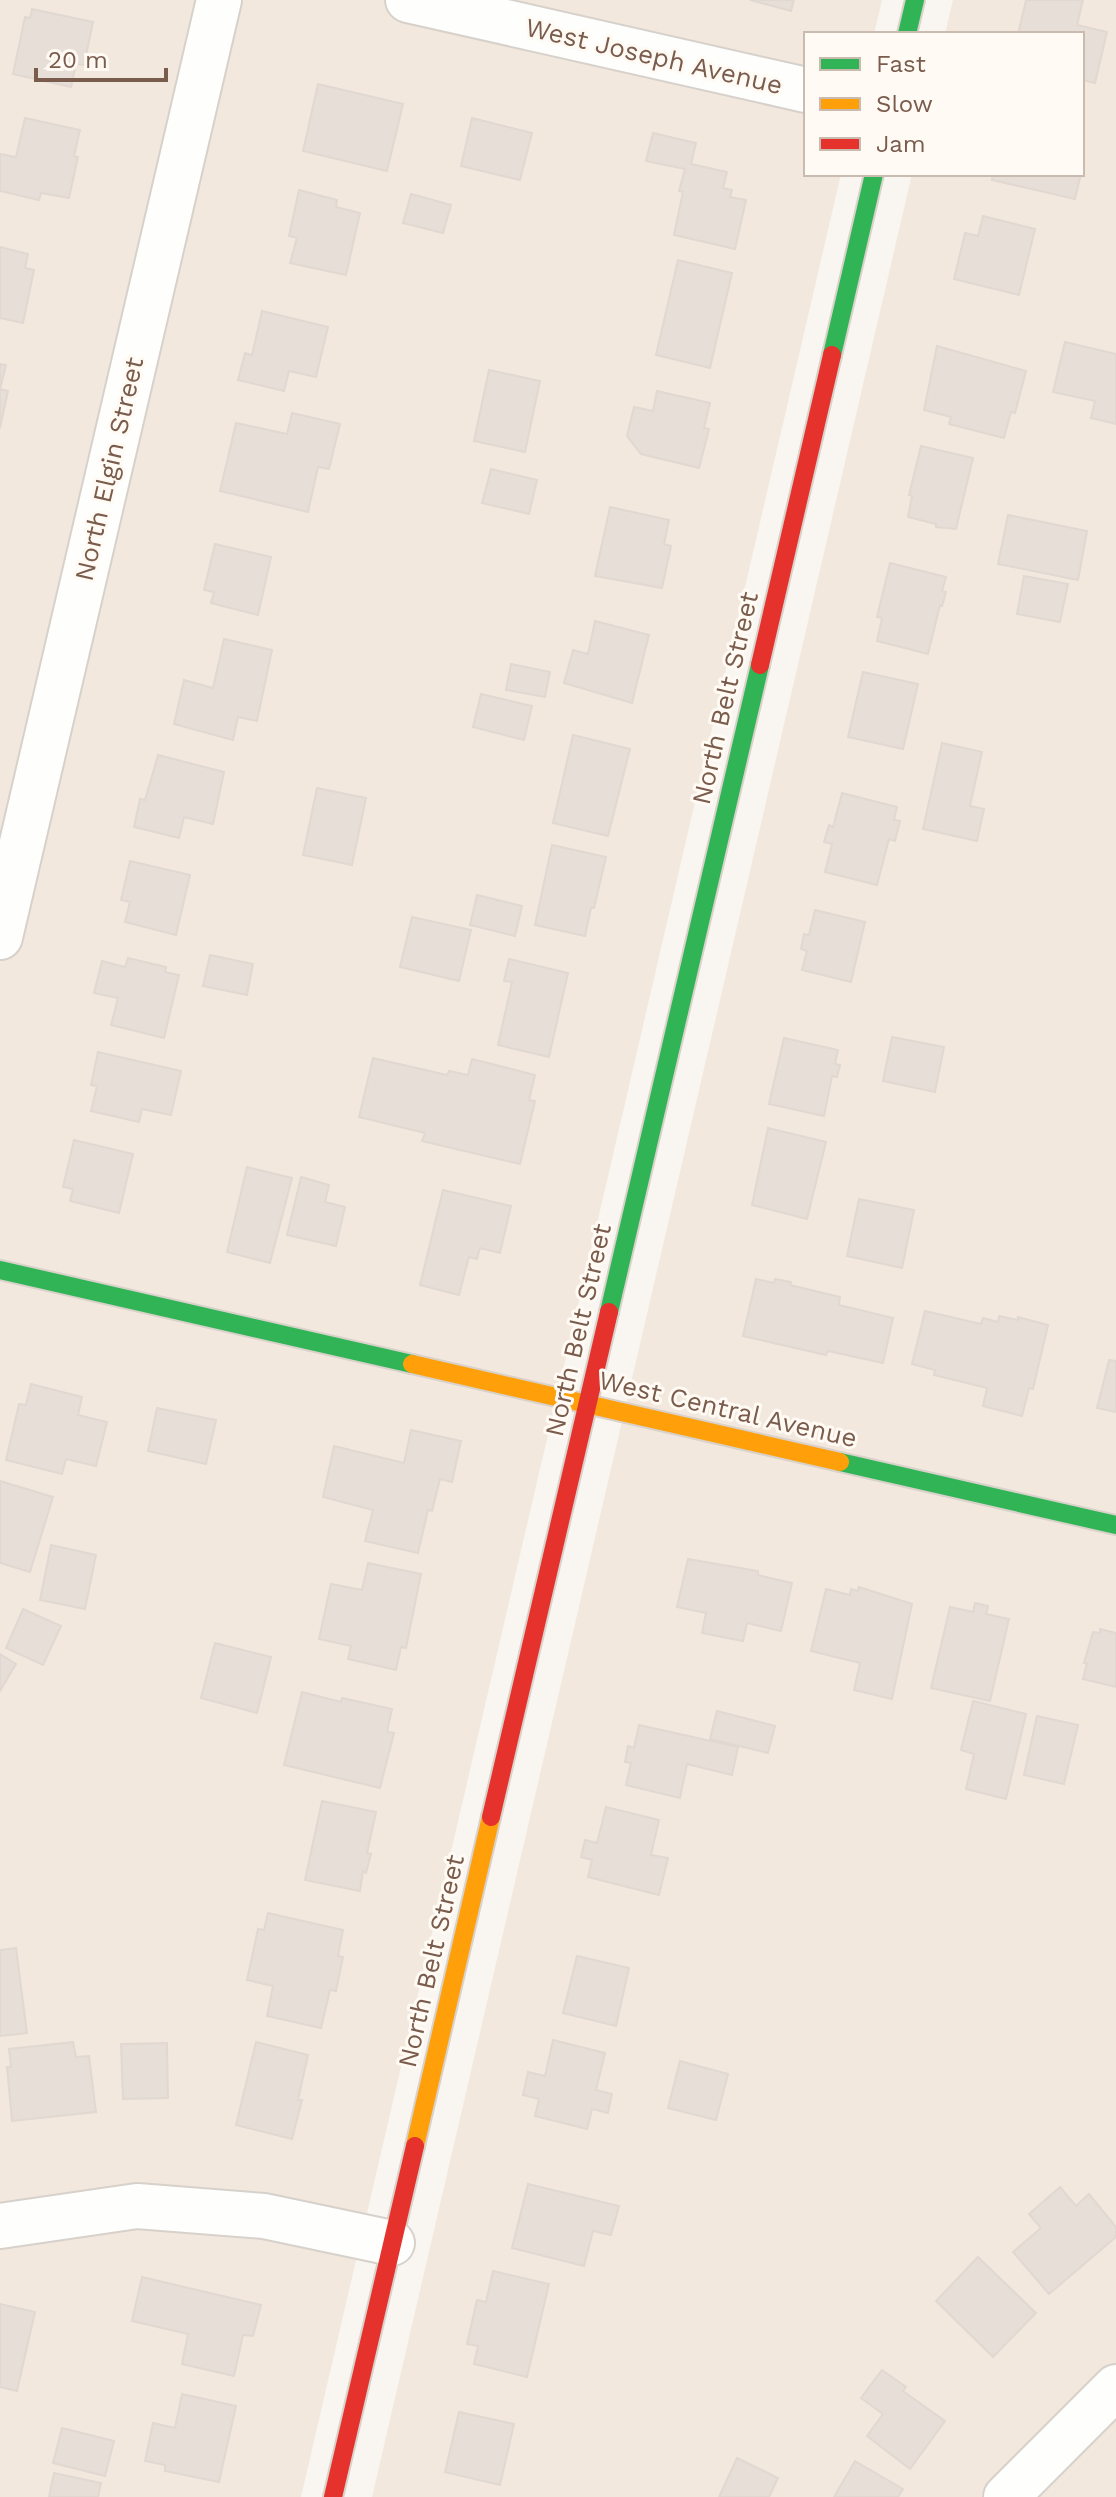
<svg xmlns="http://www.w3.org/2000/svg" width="1116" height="2497" font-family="'Work Sans',sans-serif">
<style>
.residential{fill:#f2e8de}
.building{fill:#e6ded7;stroke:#e2d8d2;stroke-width:2}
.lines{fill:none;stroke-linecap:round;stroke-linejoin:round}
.street-casing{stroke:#d7d1cb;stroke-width:48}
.fast-casing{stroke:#d9d2cb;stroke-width:22}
.slow-casing{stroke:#d9d2cb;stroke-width:22}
.jam-casing{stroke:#d9d2cb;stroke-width:22}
.street{stroke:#fefefd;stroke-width:44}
.fast{stroke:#30b455;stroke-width:18}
.slow{stroke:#ff9f0a;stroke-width:18}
.jam{stroke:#e5322d;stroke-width:18}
.labels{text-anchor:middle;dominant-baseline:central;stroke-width:6;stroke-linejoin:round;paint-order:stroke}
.street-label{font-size:26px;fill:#7a5c4d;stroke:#fffaf3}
</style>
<rect width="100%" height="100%" fill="#f9f5f0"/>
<path class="residential" d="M0,0h882l-8,34h-68v140h35l-540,2323h-301z
M953,0h163v2497h-744l540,-2323h170v-140h-137z"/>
<path class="building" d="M750,0h44l-3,11z
M1026,0h57l-6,25 30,7 -12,51 -13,-3v-46h-64z
M32,9l61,13 -9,43 -8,-1 -5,23 -58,-13 12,-57 5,1z
M318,84l85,20 -16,67 -84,-20z
M25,118l55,12 -6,26 4,1 -9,41 -28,-5 -2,7 -39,-9v-37l16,3z
M472,118l60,15 -12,47 -59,-14z
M653,133l43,10 -5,21 36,8 -4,16 9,2 -2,7 16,3 -11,49 -61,-14 9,-43 -4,-1 6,-22 -39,-8z
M993,174h88l-6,25 -83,-19z
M299,190l38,10 -1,7 24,6 -14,62 -56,-12 7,-25 -8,-2z
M411,194l40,11 -8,28 -40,-10z
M983,216l52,13 -16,66 -65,-16 11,-46 13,3z
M0,247l28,7 -3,14 9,2 -11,53 -23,-5z
M678,260l54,13 -22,95 -54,-13z
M262,311l66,16 -12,50 -27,-6 -5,20 -46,-11 7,-27 7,2z
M1065,342l51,12v70l-25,-6 4,-17 -42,-9z
M937,346l89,25 -11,42 -4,-1 -7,26 -55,-14 2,-7 -27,-7z
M0,364l6,1 -6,24 8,2 -8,37z
M489,370l51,11 -15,71 -51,-11z
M657,391l53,12 -6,25 5,1 -10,39 -58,-14 -14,-18 7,-29 19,4z
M292,413l48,11 -11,45 -11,-2 -10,45 -88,-21 16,-68 51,11z
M921,446l52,12 -17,71 -20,-2v-3l-28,-7 4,-21 -3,-1z
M491,469l46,11 -8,34 -47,-11z
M610,507l59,13 -5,24 7,2 -9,42 -67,-12z
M1008,515l79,16 -9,49 -80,-16z
M215,544l56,13 -13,58 -47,-12 3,-11 -10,-2z
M890,563l56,14 -4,14 4,1 -4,14 -2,-1 -12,49 -51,-13 5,-23 -5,-1z
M1024,576l44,8 -8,38 -43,-8z
M595,621l54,14 -17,68 -68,-20 9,-33 15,4z
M224,639l48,11 -15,71 -19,-4 -5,23 -59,-16 10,-44 29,8z
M511,664l39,8 -5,25 -39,-7z
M863,672l55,12 -15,65 -55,-12z
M481,694l51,12 -8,34 -51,-13z
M573,735l57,14 -22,87 -55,-13z
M942,743l40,9 -12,54 14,3 -7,32 -54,-12z
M158,755l66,17 -11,52 -29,-7 -5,21 -45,-11 6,-28 5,1z
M317,788l49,10 -14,67 -49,-10z
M842,793l55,14 -3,13 6,1 -5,20 -6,-2 -12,46 -52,-13 7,-28 -8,-2 5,-17 4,2z
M552,845l54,12 -12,51h-3l-6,28 -50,-11z
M130,861l60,14 -14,60 -51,-13 5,-20 -9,-2z
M477,895l45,11 -7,30 -45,-11z
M815,910l50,12 -14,60 -49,-12 5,-19 -6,-2 3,-15 5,1z
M412,917l59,13 -12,51 -59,-14z
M210,955l43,9 -6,31 -44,-9z
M128,958l38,9 -1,5 14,3 -15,63 -53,-13 7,-27 -24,-5 8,-32 23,6z
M509,959l59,14 -19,84 -51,-12 14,-63 -8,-1z
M892,1037l52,10 -9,45 -52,-11z
M784,1038l54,12 -3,14 5,1 -3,12 -5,-1 -8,40 -55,-12z
M98,1052l83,19 -10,44 -29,-6 -3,13 -48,-11 6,-25 -6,-1z
M373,1058l74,17 2,-4 19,4 4,-16 63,16 -6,25 6,1 -15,63 -98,-23 3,-8 -66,-16z
M768,1128l58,14 -19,77 -55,-14z
M74,1140l59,14 -14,59 -49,-12 3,-12 -10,-2z
M247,1167l45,11 -22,85 -43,-11z
M301,1177l28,8 -4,17 20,5 -9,39 -49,-11z
M443,1190l68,16 -11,47 -20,-5 -3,11 -8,-2 -10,38 -39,-10z
M859,1199l55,11 -12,58 -55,-12z
M756,1279l18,4 1,-4 16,3 -1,3 50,12 -1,8 54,13 -10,45 -55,-12 -2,4 -83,-19z
M925,1311l56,13 2,-6 15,4 1,-6 19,4v-3l30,8 -15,64 -4,-1 -7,28 -39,-10 4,-18 -53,-13 1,-5 -23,-6z
M1109,1360l7,1v51l-19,-4z
M31,1384l51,13 -4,18 29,7 -11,44 -30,-7 -4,15 -56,-14 13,-56 7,1z
M157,1408l59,12 -10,44 -58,-13z
M411,1430l50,11 -9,41 -12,-3 -8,32 -4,-1 -10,43 -53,-12 8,-31 -50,-13 11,-51 70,17z
M0,1481l53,16 -23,75 -30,-9z
M51,1545l45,10 -11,54 -45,-9z
M688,1559l70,12v4l34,8 -11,48 -34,-8 -4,18 -41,-8 4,-20 -29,-6z
M368,1563l53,11 -15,74 -5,-1 -5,23 -48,-11 3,-13 -32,-7 12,-55 31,6z
M859,1587l53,17 -20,95 -38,-9 6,-27 -49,-12 15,-62 24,6 1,-6 7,2z
M975,1603l13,3 -2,8 23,5 -19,82 -59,-13 19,-81 23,5z
M23,1609l38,17 -18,39 -37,-17z
M1100,1629l16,4v54l-33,-8 4,-16h-3l9,-31 7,1z
M215,1643l56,14 -14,56 -56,-15z
M0,1654l16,10 -16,27z
M302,1692l39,10 1,-4 50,11 -5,23 7,1 -14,55 -96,-23z
M973,1701l53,13 -20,85 -40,-10 8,-35 -13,-4z
M717,1711l58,15 -7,27 -58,-14z
M1037,1716l41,9 -14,59 -40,-9z
M639,1725l99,22 -6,28 -45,-11 -7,34 -54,-13 5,-22 -6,-1 3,-16 6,2z
M322,1801l54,11 -9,41 4,1 -5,19 -3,-2 -3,20 -55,-11z
M606,1807l53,13 -8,35 17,3 -9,37 -71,-18 4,-17 -11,-3 4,-17 12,3z
M268,1913l75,17 -5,26 5,1 -7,34 -6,-1 -9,38 -54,-12 6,-30 -26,-6 11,-51 6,1z
M16,1948l11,85 -27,3v-86z
M577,1956l52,12 -13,58 -53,-13z
M553,2040l52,13 -9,37 16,4 -4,19 -16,-4 -5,20 -52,-13 4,-17 -16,-4 5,-23 17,4z
M73,2042l3,15 13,-1 7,56 -84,9 -5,-54h4l-2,-18z
M256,2042l52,13 -10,45h4l-10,39 -56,-14z
M167,2043l1,55 -45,1 -2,-55z
M680,2061l48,13 -12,46 -48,-12z
M528,2184l91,22 -8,29 -18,-4 -9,35 -72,-18z
M1060,2187l16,19 13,-12 27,33v10l-67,57 -36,-42 28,-24 -12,-14z
M978,2257l58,56 -43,44 -57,-56z
M493,2271l56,13 -22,93 -53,-13 4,-18 -11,-2 10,-44 9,2z
M142,2277l119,28 -8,31 -10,-1 -9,41 -52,-12 6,-30 -56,-13z
M0,2304l35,8 -18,79 -17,-4z
M882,2370l24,17 -3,4 42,30 -35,48 -43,-33 16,-22 -22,-16z
M182,2394l54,12 -17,76 -54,-11v-6l-20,-4 8,-38 22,5z
M459,2412l55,12 -14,61 -55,-13z
M62,2428l52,13 -9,35 -52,-13z
M737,2458l41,20 -9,19h-50z
M855,2461l48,28 -5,8h-64z
M54,2473l47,10 -3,14h-49z"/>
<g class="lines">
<defs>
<path id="street" d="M408,0l398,90
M0,937l219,-937
M0,2226l137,-20 127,10 128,27
M1006,2497l110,-110"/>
<path id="fast" d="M907,34l8,-34
M832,355l42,-181
M0,1270l412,94
M609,1312l151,-647
M840,1462l276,63"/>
<path id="slow" d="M412,1364l428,98
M415,2146l76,-329"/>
<path id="jam" d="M760,665l72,-310
M491,1817l118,-505
M333,2497l82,-351"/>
</defs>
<use href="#street" class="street-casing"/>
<use href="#fast" class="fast-casing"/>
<use href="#slow" class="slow-casing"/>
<use href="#jam" class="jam-casing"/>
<use href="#street" class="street"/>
<use href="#fast" class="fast"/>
<use href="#slow" class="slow"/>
<use href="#jam" class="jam"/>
</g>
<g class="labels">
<g class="street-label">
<text transform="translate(654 56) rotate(13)">West Joseph Avenue</text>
<text transform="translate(109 469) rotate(-77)">North Elgin Street</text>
<text transform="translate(725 698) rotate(-77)">North Belt Street</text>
<text transform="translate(578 1330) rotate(-77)">North Belt Street</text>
<text transform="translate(728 1409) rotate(13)">West Central Avenue</text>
<text transform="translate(431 1961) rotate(-77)">North Belt Street</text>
</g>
</g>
<rect x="804" y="32" width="280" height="144" fill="#fffaf3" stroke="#cabbb1" stroke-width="2"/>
<rect x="820" y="58" width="40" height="12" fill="#30b455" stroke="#cabbb1" stroke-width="2"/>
<text x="876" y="72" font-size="24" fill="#7a5c4d">Fast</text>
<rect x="820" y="98" width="40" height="12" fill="#ff9f0a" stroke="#cabbb1" stroke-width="2"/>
<text x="876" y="112" font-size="24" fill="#7a5c4d">Slow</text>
<rect x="820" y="138" width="40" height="12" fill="#e5322d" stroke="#cabbb1" stroke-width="2"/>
<text x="876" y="152" font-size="24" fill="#7a5c4d">Jam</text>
<path d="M36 68v12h130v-12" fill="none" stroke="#7a5c4d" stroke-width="4"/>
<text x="48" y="68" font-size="24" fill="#7a5c4d" stroke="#fffaf3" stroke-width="6" paint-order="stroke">20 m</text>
</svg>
